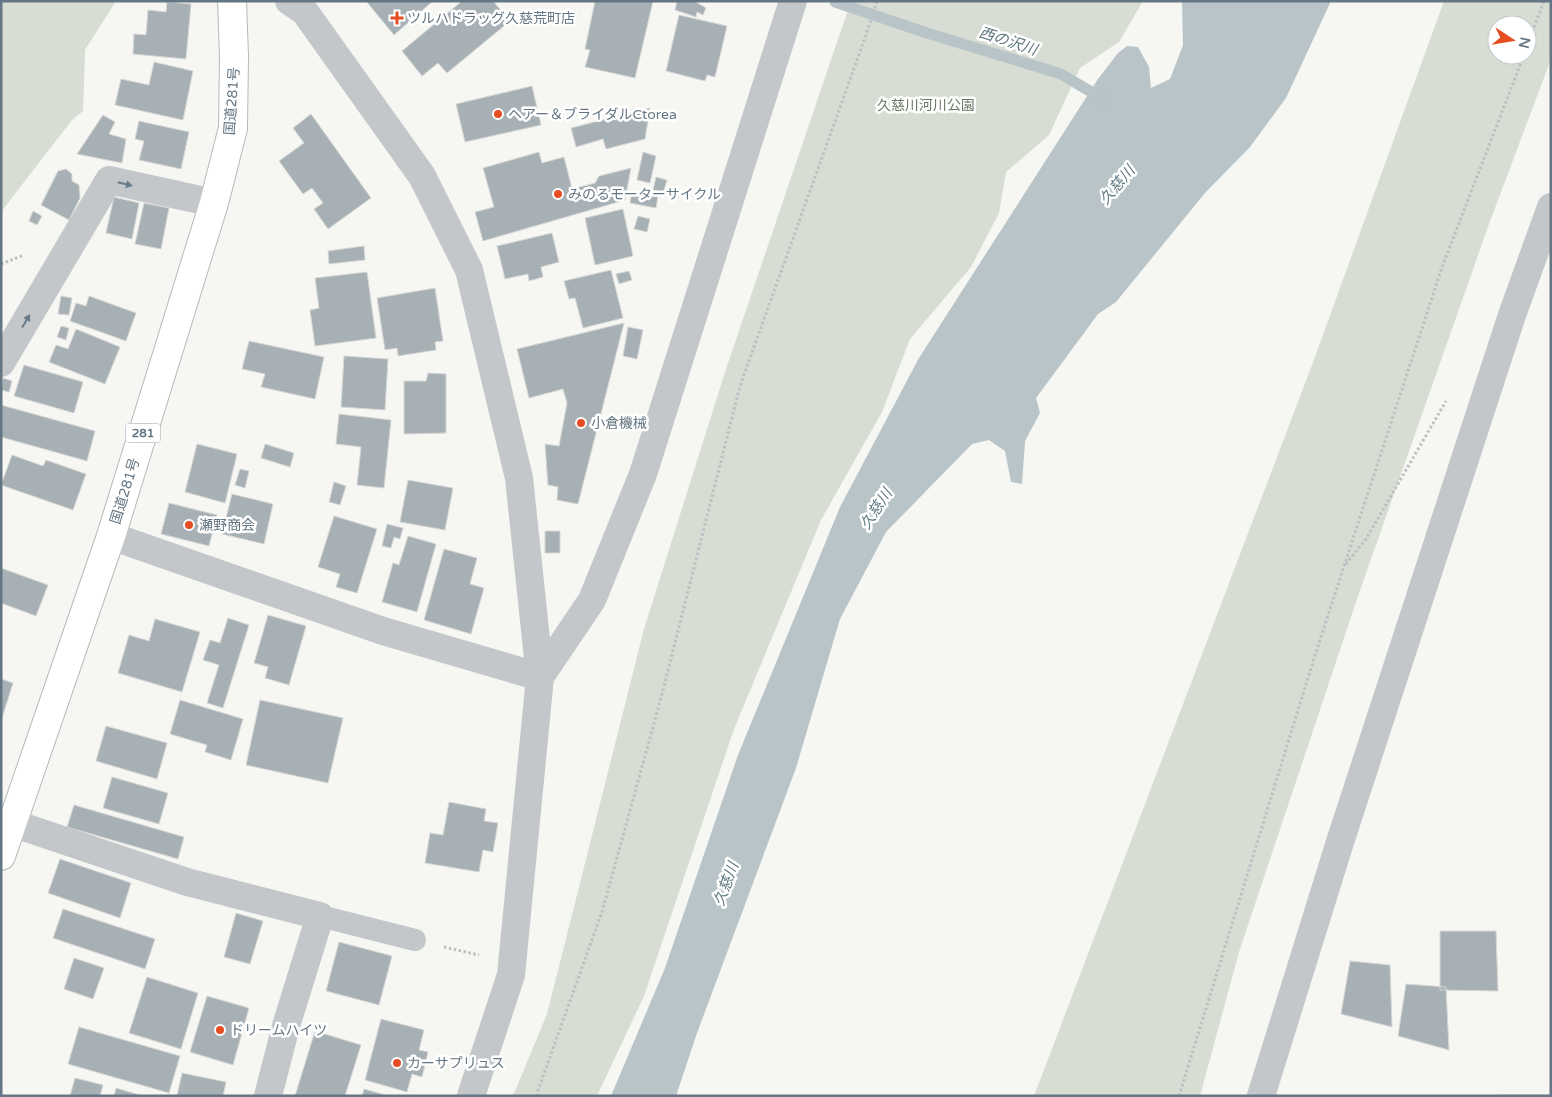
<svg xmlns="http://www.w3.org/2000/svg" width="1552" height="1097" font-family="'Varela Round','Noto Sans JP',sans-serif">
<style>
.green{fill:#d7ddd3;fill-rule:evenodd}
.water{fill:#b8c4c8}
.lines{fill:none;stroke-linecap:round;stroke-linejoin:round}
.stream{stroke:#b8c4c8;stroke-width:11}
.building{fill:#a7b0b5;stroke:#d7d7d5}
.highway-casing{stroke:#b6b9bc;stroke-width:30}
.path{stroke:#bdbfc1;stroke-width:3;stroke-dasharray:2.5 2.5;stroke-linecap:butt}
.lane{stroke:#c3c7ca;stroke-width:22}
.street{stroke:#c3c7ca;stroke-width:28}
.highway{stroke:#fff;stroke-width:28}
.oneway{fill:#697a87}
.poi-dot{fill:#e54d22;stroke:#fff;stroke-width:2}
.labels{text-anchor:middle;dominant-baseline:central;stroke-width:5;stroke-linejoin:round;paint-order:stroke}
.shield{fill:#fff;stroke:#929fa8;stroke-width:1}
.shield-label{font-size:12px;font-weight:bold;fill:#647683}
.poi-label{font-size:14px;fill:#647683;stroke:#fff;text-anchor:start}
.street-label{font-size:14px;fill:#647683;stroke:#fff}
.park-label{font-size:14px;fill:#687a63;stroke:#fff}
.water-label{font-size:15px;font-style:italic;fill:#5f7880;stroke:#fff}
</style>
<rect width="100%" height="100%" fill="#f6f6f2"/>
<path class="green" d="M1,1h115l-31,49 -2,61 -11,9 -71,92z
M851,1h292l-24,41 -39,26 -31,67 -43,37 -7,41 -28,54 -61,72 -28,73 -61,108 -87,209 -90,267 -47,100h-84l34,-82 97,-385 82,-260z
M1444,1h107v58l-62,165 -132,375 -118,353 -39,144h-166l278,-731zM1497,25h30v30h-30z"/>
<path class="water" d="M1182,1h149l-45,97 -36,49 -45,46 -89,109 -18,12 -62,84 4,15 -15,28 -3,43 -11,-2 -6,-31 -16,-11 -17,4 -86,88 -46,87 -44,149 -99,265 -21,63h-65l54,-128 73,-213 102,-248 79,-149 179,-279 20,-26 9,-7 11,1 11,20 2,21 19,-9 13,-34z"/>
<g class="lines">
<path class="stream" d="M835,2l92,31 134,41 42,25"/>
</g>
<path class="building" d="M366,1h67l-39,34z
M462,1h31l17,20 -63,52 -9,-10 -16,13 -20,-25z
M595,1h58l-18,77 -50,-11 5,-17 -5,-1z
M677,1h17l12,7 -3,7 -6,-3 -1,5 -21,-7z
M167,2l24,2 -5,55 -53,-5 1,-20 12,1 2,-25 18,2z
M679,15l48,11 -12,51 -8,-2 -2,6 -39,-10z
M154,62l39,9 -10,49 -68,-15 6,-26 28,6z
M532,86l9,39 -76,17 -9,-38z
M650,108l-5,31 -39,10 -3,-10 -27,8 -5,-19z
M311,114l60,84 -43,31 -14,-20 9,-6 -11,-15 -9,6 -24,-33 25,-18 -11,-15z
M103,115l12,7 -6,12 17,5 -4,24 -45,-9z
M139,121l50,11 -8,37 -42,-9 5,-19 -9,-2z
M539,152l3,11 22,-6 8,32 23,-6 4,-7 32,-8 -6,32 -142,41 -8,-29 19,-5 -11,-39z
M643,152l13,4 -6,27 -13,-3z
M66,169l6,5v7l7,4 1,13 -11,22 -28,-15 17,-34z
M656,177l11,3 -4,13 -10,-3z
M632,191l26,5 -2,12 -26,-5z
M114,197l25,6 -7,36 -26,-6z
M144,203l25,5 -8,41 -26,-5z
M623,209l10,47 -38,9 -10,-47z
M33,211l9,5 -5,9 -8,-4z
M638,216l12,3 -3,13 -13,-3z
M552,233l7,29 -18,5 2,10 -14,4 -1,-7 -23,5 -8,-33z
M364,246l1,14 -36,4 -1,-13z
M611,270l12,48 -40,10 -8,-30 -6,1 -5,-18z
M629,271l3,9 -13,4 -3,-10z
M367,272l9,66 -61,8 -5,-36 9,-2 -4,-30z
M435,288l8,53 -8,1 1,8 -38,6 -1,-8 -12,2 -8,-52z
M61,296l11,2 -3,17 -11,-1z
M89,296l47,17 -10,28 -56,-20 6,-18 10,3z
M624,323l-46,181 -21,-4 1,-13 -10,-2 -3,-41 14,2 8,-43 -4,-14 -34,9 -12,-49z
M61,326l8,2 -3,12 -9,-3z
M628,327l15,3 -6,29 -14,-3z
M76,329l44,18 -15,37 -56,-22 7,-17 12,4z
M249,341l75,16 -9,42 -54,-12 4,-13 -23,-5z
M344,356l44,3 -3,51 -44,-3z
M24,365l59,17 -9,31 -60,-17z
M428,373l18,1v59l-42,1v-53h22z
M3,378l9,3 -3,11 -8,-2z
M1,405l94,26 -8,30 -86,-24z
M339,414l52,6 -7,68 -27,-3 4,-38 -25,-3z
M197,444l40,10 -12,49 -40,-11z
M265,444l29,9 -4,14 -29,-9z
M12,455l31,11 3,-6 40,14 -13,36 -72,-25z
M240,469l9,2 -4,17 -10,-3z
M408,480l45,8 -8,42 -45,-8z
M334,482l12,4 -6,19 -11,-3z
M232,494l41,10 -9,40 -42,-10z
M169,503l48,12 -8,31 -48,-12z
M334,516l43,13 -20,64 -21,-6 4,-13 -22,-7z
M387,524l16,4 -3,11 -6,-2 -3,11 -9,-2z
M545,531h15v22h-15z
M408,536l28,8 -19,68 -35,-10 11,-39 6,2z
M444,549l33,9 -7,26 14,4 -13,46 -47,-14z
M1,568l47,17 -12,31 -35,-13z
M268,615l38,11 -17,59 -24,-7 3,-11 -14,-4z
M228,618l21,7 -26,83 -16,-5 12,-38 -16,-5 7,-20 10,3z
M155,619l45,13 -18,60 -64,-19 11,-38 20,6z
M1,679l12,4 -11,35h-1z
M180,700l63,19 -12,41 -26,-8 2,-7 -37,-11z
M260,700l83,18 -15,65 -82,-18z
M106,726l61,17 -10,36 -61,-18z
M112,777l56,16 -9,31 -56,-16z
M449,802l37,7 -2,12 14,2 -5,29 -10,-2 -4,22 -54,-9 5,-30 13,2z
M74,805l110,32 -6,22 -111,-32z
M60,859l71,24 -11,35 -72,-25z
M63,909l92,30 -10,30 -92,-31z
M236,913l27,8 -13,43 -26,-7z
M1440,931h56l2,60 -58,-1z
M339,942l53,14 -13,49 -53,-14z
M74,958l30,10 -11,31 -29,-10z
M1350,961l40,4 2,62 -51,-13z
M147,977l51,16 -17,56 -52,-16z
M1406,984l40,3 3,63 -51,-14z
M207,996l42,12 -16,57 -43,-13z
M381,1019l43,11 -5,20 9,2 -6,25 -10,-3 -5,18 -42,-12z
M79,1027l101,29 -11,37 -101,-29z
M315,1031l46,14 -16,51h-50z
M182,1073l44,9 -3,14h-46z
M75,1078l28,7 -3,11h-30z
M116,1088l27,8h-29z
M364,1089l25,7h-27z
M1500,1095h51v1h-51z"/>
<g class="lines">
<defs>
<path id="highway" d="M1,856l110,-320 103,-333 19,-75 1,-72 -2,-55"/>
</defs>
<use href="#highway" class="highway-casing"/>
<path class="path" d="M1527,46l17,-45
M1,264l23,-9
M1346,564l20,-25 80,-138
M444,947l35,8
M536,1096l66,-184 59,-214 79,-312 126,-351 11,-34
M1179,1096l137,-444 126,-385 82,-212"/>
<path class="lane" d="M320,916l95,24"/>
<path class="street" d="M289,1l16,11 117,164 47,94 50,208 21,199 -29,298 -40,121
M1,363l108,-183 105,23
M111,536l272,95 157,46 52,-77 51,-126 150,-473
M12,823l175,59 133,34 -34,110 -18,70
M1261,1096l79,-254 172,-527 39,-108"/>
<use href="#highway" class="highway"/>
</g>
<defs><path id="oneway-solid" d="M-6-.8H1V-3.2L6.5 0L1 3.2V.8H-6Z" transform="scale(1.25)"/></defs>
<g class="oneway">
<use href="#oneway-solid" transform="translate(125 184) rotate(13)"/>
<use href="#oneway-solid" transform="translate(26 321) rotate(-59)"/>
</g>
<g class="poi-dot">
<path d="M394.5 10.5h5v5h5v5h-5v5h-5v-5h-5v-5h5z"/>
<circle cx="498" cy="114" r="5"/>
<circle cx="558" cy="194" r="5"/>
<circle cx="581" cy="423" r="5"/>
<circle cx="189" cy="525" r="5"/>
<circle cx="220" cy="1030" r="5"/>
<circle cx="397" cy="1063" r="5"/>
</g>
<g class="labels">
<rect class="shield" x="125.5" y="423.5" width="35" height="19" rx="4"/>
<g class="shield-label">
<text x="143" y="433">281</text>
</g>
<g class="poi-label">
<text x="407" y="18">ツルハドラッグ久慈荒町店</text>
<text x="508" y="114">ヘアー＆ブライダルCtorea</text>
<text x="568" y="194">みのるモーターサイクル</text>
<text x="591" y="423">小倉機械</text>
<text x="199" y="525">瀬野商会</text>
<text x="230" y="1030">ドリームハイツ</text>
<text x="407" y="1063">カーサプリュス</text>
</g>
<g class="street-label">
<text transform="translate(232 101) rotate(-86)">国道281号</text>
<text transform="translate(125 491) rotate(-73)">国道281号</text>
</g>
<g class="park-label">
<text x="926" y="105">久慈川河川公園</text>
</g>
<g class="water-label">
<text transform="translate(1008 41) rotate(18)">西の沢川</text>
<text transform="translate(1117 185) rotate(-50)">久慈川</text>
<text transform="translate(876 509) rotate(-57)">久慈川</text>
<text transform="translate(726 884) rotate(-70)">久慈川</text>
</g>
</g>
<rect width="1552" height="1097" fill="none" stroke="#647683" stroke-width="5"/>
<g transform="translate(1512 40) rotate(102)"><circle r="24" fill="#ffffff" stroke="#c1c8cd"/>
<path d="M0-4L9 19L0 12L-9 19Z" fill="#e54d22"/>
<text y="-8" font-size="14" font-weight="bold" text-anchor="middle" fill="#647683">N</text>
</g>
</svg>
